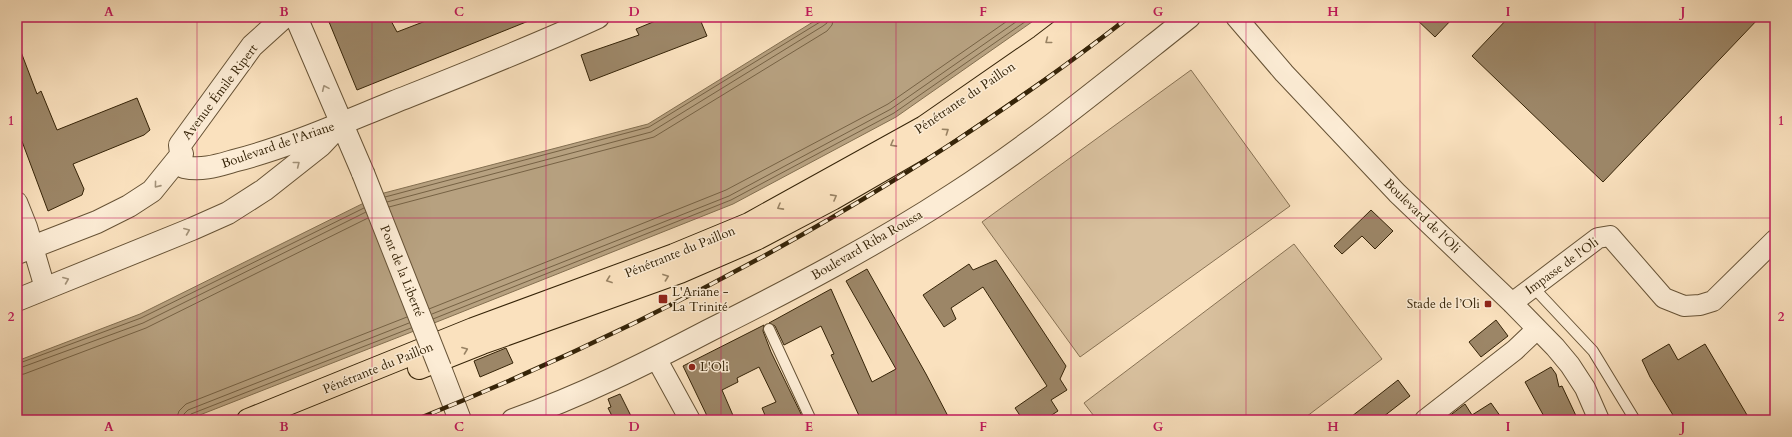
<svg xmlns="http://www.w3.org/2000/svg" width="1792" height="437" font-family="Cardo,serif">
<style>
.green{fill:#d9c19f;stroke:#887254}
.water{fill:#b7a180;stroke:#836f50}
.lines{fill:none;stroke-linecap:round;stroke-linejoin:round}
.shore{stroke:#766244;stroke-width:1}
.building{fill:#9c8667;stroke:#362408}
.service-casing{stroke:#675336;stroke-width:12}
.minor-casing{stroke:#675336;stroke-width:22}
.tertiary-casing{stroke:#675336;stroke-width:24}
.primary-casing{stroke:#362408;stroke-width:24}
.service{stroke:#fcecd5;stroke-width:10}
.minor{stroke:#fcecd5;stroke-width:20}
.tertiary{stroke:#fcecd5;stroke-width:22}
.primary{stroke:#fae1be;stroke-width:22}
.rail-casing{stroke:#362408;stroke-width:4.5}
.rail{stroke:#fcecd5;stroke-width:3;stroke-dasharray:9;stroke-linecap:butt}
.tertiary-bridge-casing{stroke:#675336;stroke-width:24;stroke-linecap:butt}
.tertiary-bridge{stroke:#fcecd5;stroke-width:22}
.oneway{stroke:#988263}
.oneway2{stroke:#a39279}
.grid{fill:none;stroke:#c2185b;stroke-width:1;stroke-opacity:0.55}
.poi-dot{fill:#8f2418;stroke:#fcecd5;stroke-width:1.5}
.labels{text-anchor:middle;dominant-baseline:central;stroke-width:3;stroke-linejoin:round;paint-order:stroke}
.street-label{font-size:13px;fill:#362408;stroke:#fcecd5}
.poi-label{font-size:13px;fill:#362408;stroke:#fcecd5;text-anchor:start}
.neatline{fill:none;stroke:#c2185b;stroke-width:1.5}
.grid-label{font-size:13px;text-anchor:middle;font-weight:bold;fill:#c2185b}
</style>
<rect width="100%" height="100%" fill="#fae1be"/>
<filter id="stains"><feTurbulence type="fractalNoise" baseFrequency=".005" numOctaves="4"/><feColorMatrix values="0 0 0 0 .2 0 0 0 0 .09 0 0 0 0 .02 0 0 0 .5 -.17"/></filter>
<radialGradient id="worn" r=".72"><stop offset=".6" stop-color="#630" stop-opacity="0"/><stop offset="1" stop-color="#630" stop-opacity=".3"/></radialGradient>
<path class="green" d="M1191,70l99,136 -210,151 -98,-135z
M1294,244l88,115 -80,61h-205l-13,-17z"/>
<path class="water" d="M821,17h218l-143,100 -163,87 -324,129 -222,87h-170v-59l123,-47 244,-121 264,-69z"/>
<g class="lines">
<path class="shore" d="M385,197l264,-70 171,-105 3,-5
M387,202l264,-70 172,-106 4,-3 1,-6
M389,207l265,-70 173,-106 5,-6 2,-8
M429,309l297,-119 162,-86 125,-87
M432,314l297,-118 162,-87 132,-92
M433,319l298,-119 163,-87 138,-96
M17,364l124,-46 223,-110
M17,369l126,-46 223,-111
M17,375l7,-1 122,-46 222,-110
M176,420l3,-9 7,-7 221,-87
M182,420l2,-6 4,-4 221,-87
M187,420l4,-6 220,-86"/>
</g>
<path class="building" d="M327,17h62l8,15 39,-15 100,1 -179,72z
M665,17h34l8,19 -117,45 -9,-26 58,-20 -3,-6z
M1414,17h40l-19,20z
M1509,17h251l-157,165 -131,-126z
M17,44h1l19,50 4,-3 16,39 80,-32 13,32 -6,5 -71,29 11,25 -2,6 -34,16 -31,-83z
M1371,210l22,21 -18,18 -13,-13 -20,18 -8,-8z
M996,260l70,106 -6,13 7,11 -16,10 7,11 -14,9h-21l-8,-12 32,-22 -64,-99 -32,21 5,11 -12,8 -21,-32 46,-31 4,6z
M867,269l59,105 24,46h-89l-30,-65 3,-1 -13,-28 -37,19 -9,-19 -6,-3 62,-34 41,93 24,-13 -50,-88z
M1496,320l12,16 -27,21 -12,-15z
M764,325l-1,6 8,21 33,68h-37l-5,-12 14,-6 -17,-35 -22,11 1,4 -16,8 13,30h-26l-26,-54z
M1669,344l9,16 27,-16 45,76h-74l-26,-43 -8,-17z
M506,348l7,15 -33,14 -6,-16z
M1551,367l5,7 3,13 3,-1 16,34h-32l-21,-38z
M1398,380l12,16 -31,24h-32z
M620,394l13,26h-19l-6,-12 3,-1 -3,-8z
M1491,403l12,17h-59l21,-16 7,11z"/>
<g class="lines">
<defs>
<path id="service" d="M1533,287l60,64 42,69
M769,329l42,91"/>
<path id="minor" d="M1236,17l48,56 113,120 115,110 43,44 15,18 15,23 14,32
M17,202l10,25 18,61
M1512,303l86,-65 12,-2 54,62 20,8 16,-1 13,-4 62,-61
M656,358l34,62
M1425,420l90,-70 22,-21"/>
<path id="tertiary" d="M284,17l-32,29 -72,99 2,17 2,5c19,4 35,-2 53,-7 54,-14 105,-37 157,-58 68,-27 137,-54 204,-85
M296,17l67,156
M17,253l80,-31 32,-16 23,-15 30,-37
M17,300l175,-71 36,-16 36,-23 57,-45 16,-17
M440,368l20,52
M513,420c68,-24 132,-56 195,-89 84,-42 168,-86 246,-137 82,-53 158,-116 235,-177"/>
<path id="primary" d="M419,368l63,-25 198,-71 76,-33 76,-40 102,-59 118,-81 56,-42
M248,420l225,-91 201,-74 75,-31 175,-97 117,-81 38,-29"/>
</defs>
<use href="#service" class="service-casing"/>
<use href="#minor" class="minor-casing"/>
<use href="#tertiary" class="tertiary-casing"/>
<use href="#primary" class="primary-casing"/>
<use href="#service" class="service"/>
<use href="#minor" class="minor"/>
<use href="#tertiary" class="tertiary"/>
<use href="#primary" class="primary"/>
<defs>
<path id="rail" d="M415,420c255,-102 497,-234 714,-403"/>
</defs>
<use href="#rail" class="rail-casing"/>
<use href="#rail" class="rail"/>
<defs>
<path id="tertiary-bridge" d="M363,173l77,195"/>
</defs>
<use href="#tertiary-bridge" class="tertiary-bridge-casing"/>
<use href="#tertiary-bridge" class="tertiary-bridge"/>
</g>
<defs><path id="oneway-chevron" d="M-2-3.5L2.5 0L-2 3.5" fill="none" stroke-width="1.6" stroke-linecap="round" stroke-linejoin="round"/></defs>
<g class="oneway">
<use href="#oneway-chevron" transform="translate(1048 41) rotate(142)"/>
<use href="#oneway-chevron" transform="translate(946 131) rotate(-34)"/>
<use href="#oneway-chevron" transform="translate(893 144) rotate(151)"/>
<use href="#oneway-chevron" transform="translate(834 197) rotate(-29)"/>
<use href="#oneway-chevron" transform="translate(780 207) rotate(151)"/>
<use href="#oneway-chevron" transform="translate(666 277) rotate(-20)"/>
<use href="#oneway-chevron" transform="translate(609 280) rotate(160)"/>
<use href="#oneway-chevron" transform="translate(465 350) rotate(-21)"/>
</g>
<g class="oneway2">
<use href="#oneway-chevron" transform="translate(325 88) rotate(-114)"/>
<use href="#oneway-chevron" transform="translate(297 164) rotate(-38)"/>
<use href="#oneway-chevron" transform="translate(157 185) rotate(129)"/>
<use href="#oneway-chevron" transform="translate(187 231) rotate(-22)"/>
<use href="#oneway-chevron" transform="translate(66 280) rotate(-22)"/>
</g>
<path class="grid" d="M197,17v403M372,17v403M546,17v403M721,17v403M896,17v403M1071,17v403M1246,17v403M1420,17v403M1595,17v403M17,218h1758"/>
<g class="poi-dot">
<rect x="658" y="294" width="10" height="10" rx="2"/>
<rect x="1484" y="300" width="8" height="8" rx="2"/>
<circle cx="692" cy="367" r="4"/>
</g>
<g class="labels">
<g class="street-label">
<text transform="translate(220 92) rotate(-53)">Avenue Émile Ripert</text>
<text transform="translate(965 98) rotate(-34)">Pénétrante du Paillon</text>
<text transform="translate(278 145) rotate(-19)">Boulevard de l'Ariane</text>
<text transform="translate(1422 216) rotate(44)">Boulevard de l'Oli</text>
<text transform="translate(867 245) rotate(-30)">Boulevard Riba Roussa</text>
<text transform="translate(680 252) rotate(-22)">Pénétrante du Paillon</text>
<text transform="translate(1562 266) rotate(-36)">Impasse de l'Oli</text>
<text transform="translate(402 271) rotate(68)">Pont de la Liberté</text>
<text transform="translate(378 368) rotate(-22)">Pénétrante du Paillon</text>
</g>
<g class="poi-label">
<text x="672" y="292">L'Ariane -<tspan x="672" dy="15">La Trinité</tspan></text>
<text x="1480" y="304" text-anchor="end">Stade de l’Oli</text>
<text x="700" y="367">L'Oli</text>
</g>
</g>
<rect width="1792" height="437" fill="none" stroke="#fae1be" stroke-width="44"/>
<rect x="22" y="22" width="1748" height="393" class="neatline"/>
<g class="grid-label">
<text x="109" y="16">A</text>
<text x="284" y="16">B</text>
<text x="459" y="16">C</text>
<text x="634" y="16">D</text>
<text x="809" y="16">E</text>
<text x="983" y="16">F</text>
<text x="1158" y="16">G</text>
<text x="1333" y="16">H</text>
<text x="1508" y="16">I</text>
<text x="1683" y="16">J</text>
<text x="11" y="125">1</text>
<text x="1781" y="125">1</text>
<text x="11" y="321">2</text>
<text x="1781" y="321">2</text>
<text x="109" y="431">A</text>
<text x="284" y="431">B</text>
<text x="459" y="431">C</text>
<text x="634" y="431">D</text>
<text x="809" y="431">E</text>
<text x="983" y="431">F</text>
<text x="1158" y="431">G</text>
<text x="1333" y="431">H</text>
<text x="1508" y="431">I</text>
<text x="1683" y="431">J</text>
</g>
<rect width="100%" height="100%" filter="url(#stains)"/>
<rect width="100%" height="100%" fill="url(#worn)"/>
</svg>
